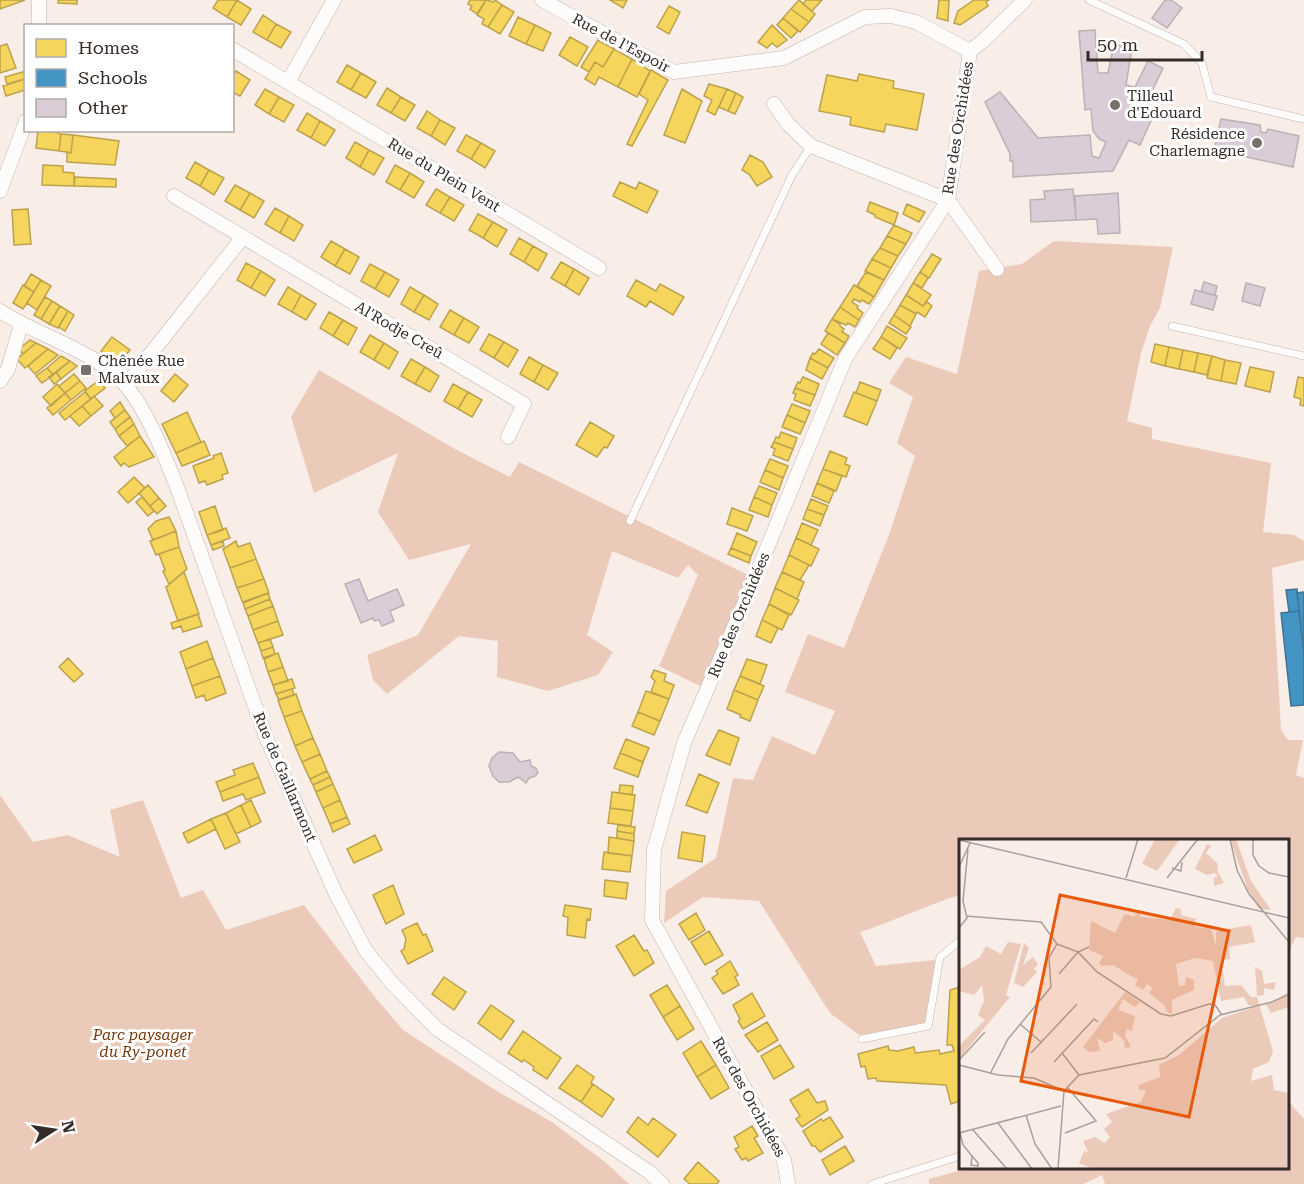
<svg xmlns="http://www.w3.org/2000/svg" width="1304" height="1184" font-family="'Roboto Serif',serif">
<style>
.green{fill:#eccab9}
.homes{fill:#f6d55c;stroke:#bca24c;stroke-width:1.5}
.schools{fill:#4393c3;stroke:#3f7494;stroke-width:1.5}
.building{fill:#dbcdd7;stroke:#bab2b4;stroke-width:1.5}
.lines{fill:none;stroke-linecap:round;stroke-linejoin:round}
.service-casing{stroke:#bfb6b1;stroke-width:8}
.minor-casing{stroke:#bfb6b1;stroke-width:15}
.service{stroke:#fefcfb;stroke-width:7}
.minor{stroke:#fefcfb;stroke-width:14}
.poi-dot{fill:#796f6a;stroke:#fff;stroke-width:2}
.labels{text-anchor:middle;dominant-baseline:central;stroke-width:6;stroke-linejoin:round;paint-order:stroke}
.street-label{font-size:15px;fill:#352b27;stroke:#fff}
.poi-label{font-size:15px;fill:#352b27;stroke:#fff;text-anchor:start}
.park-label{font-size:15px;font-style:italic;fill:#78360b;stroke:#fff}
.inset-road{fill:none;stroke:#aa9f9a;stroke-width:1.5}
.view{fill:#e8590c;fill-opacity:0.15;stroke:#e8590c;stroke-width:3}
.inset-edge{fill:none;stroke:#352b27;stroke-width:3}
</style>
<rect width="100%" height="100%" fill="#f8ede7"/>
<path class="green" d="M1054,241l119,6 -13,61 -10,18 -9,27 -14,68 25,7v11l119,24 -8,69 31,3 10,6v19l-32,8 9,162 7,10h15l-7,35 8,3v160l-8,-1 -8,16v-113h-328v55c-34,10 -65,26 -100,37l16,34 59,-6 -9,65 -67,10 -29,-22 -71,-112 -56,-4 -39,26 2,-32 50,-33 17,-80 20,2 19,-44 43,19 20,-44 -50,-19 23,-58 36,14 46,-116 25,-76 -18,-13 16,-46 -24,-14 17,-26 51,17 22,-103 43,-7z
M319,370l136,79 55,28 9,-15 229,113 -46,112 -43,-21 39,-91 -10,-10 -10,13 -66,-27 -25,84 26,17 -15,23 -50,16 -51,-14 1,-36 -39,-5 -72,58 -14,-14 -6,-25 51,-20 53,-91 -62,16 -31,-48 20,-59 -84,40 -23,-76z
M0,795l33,47 35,-7 52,22 -10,-47 33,-10 38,98 22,-8 23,40 78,-25 70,91 29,34 92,60 57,32 53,40 24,22h-629z
M1288,1101l16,18v65h-199l-3,-9 -19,9h-154v-5l40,-11h319z"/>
<path class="homes" d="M0,0h25l-25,9z
M58,0h19v4l-19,-1z
M218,0h19l-10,17 -14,-9z
M237,0l14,9 -10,16 -14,-8z
M470,0h16l-9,14 -7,-5 2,-3 -4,-2z
M486,0l8,2 1,-2 7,5 -14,22 -6,-3 2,-5 -7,-4z
M610,0h17l-4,8z
M799,0l16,14 -6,8 -18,-13z
M806,0h16l-10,11 -9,-7z
M939,0h10l-1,21 -11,-3z
M974,0h15l-3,2 2,4 -28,19 -6,-2 4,-12z
M502,5l12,7 -14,22 -12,-7z
M669,6l11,6 -11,22 -12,-7z
M791,9l18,13 -9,10 -17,-14z
M263,15l13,9 -9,16 -14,-8z
M518,17l17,8 -9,19 -17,-8z
M783,18l15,13 -7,7 -14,-13z
M276,24l15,8 -10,16 -14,-8z
M535,25l16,8 -8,18 -17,-7z
M772,25l15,15 -10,7 -5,-4 -5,5 -9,-6z
M570,37l18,10 -11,19 -18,-11z
M598,40l16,9 -11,18 -8,-5 -6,10 -8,-5z
M7,44l9,24 -16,5v-27z
M614,49l18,10 -14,28 -19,-10 -4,8 -10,-6 10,-17 8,5z
M632,59l18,12 -13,26 -19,-10z
M347,65l14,8 -10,17 -14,-8z
M651,70l17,10 -36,66 -5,-2 21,-44 -9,-6z
M26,71l-1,8 -18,5 -2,-7z
M236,71l14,9 -10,16 -8,-4v-16z
M361,73l15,9 -10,16 -15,-8z
M859,74l35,7 -1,7 31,6 -7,36 -31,-6 -2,8 -34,-7 1,-8 -32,-6 8,-36 30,6z
M25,79v11l-19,6 -3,-10z
M709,84l18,5 -12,26 -8,-4 5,-11 -8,-4z
M387,88l14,9 -10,16 -14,-8z
M265,89l14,8 -10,17 -14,-9z
M682,89l20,12 -17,42 -21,-8z
M727,89l9,4 -8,18 -9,-4z
M736,93l7,4 -8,17 -7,-3z
M279,97l15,8 -10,17 -15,-8z
M401,97l14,8 -10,16 -14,-8z
M427,111l13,9 -9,16 -14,-8z
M307,113l13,8 -9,17 -14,-8z
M440,120l15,8 -10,17 -14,-9z
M320,121l15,9 -10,16 -14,-8z
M38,130h11l12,4 -2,17 -23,-3z
M61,134l12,1 -2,18 -12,-2z
M73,135l46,6 -4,24 -48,-3v-10l4,1z
M466,135l15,8 -10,16 -14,-8z
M355,142l14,8 -9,17 -14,-9z
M481,143l14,8 -10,17 -14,-9z
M369,150l15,8 -10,17 -14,-8z
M750,155l13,7 9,15 -15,9 -8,-12 -7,-4z
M195,162l14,8 -9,16 -14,-8z
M43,165l20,1v6l11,1v13l-32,-1z
M395,165l15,8 -10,17 -14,-8z
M209,170l15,8 -10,17 -14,-9z
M410,173l14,9 -10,16 -14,-8z
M75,177l41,2v8l-42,-1z
M620,182l16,7 3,-7 19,9 -11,22 -34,-17z
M235,185l15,8 -10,17 -15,-9z
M436,189l14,8 -10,16 -14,-8z
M250,193l14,8 -10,17 -14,-8z
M450,197l14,8 -10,16 -14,-8z
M870,202l28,11 -4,12 -19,-8v-2l-8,-4z
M907,204l18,8 -6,10 -16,-8z
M275,208l14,8 -9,17 -15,-9z
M28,209l3,35 -17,1 -2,-35z
M478,214l15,8 -10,16 -14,-8z
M289,216l14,9 -9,16 -14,-8z
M493,222l14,8 -10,17 -14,-9z
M894,225l18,8 -6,11 -19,-8z
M887,236l19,8 -8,12 -18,-8z
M519,238l14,8 -9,16 -14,-8z
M331,241l14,8 -10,17 -14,-9z
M533,246l14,8 -9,17 -14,-9z
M880,248l18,8 -7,12 -19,-9z
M345,249l14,8 -9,17 -15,-8z
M932,254l9,5 -12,19 -9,-6z
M872,259l19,9 -7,12 -19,-9z
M561,262l13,7 -9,17 -14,-8z
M246,263l15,8 -10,17 -14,-8z
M370,264l15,8 -10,17 -14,-8z
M574,269l15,9 -10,17 -14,-9z
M261,271l14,9 -10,16 -14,-8z
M385,272l14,8 -10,17 -14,-8z
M866,272l18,8 -10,17 -17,-11z
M920,272l8,6 -6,10 -9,-5z
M31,274l10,6 -7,12 -10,-6z
M41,280l10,6 -14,24 -10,-7z
M636,280l20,11 4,-7 24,13 -11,18 -23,-14 -4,6 -19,-11z
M913,283l18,12 -8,11 -17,-11z
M23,285l11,7 -11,17 -10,-6z
M854,285l20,12 -5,7 -7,-4 -2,2 -6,-3 -2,3 6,4 -1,2 6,5 -4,7 -19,-13z
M288,287l13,8 -9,17 -14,-8z
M410,287l14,8 -10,17 -13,-8z
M301,295l15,9 -10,16 -14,-8z
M424,295l14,9 -9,16 -15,-8z
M906,295l17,11 4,-4 5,4 -7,11 -8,-5 -1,2 -16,-9z
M45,297l7,4 -11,18 -7,-4z
M52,301l8,5 -11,18 -8,-5z
M900,305l16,9 -6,12 -16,-11z
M60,306l8,5 -10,17 -9,-4z
M840,307l19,13 -4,7 -7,-4 -2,2 -14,-6z
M450,310l14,8 -10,17 -14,-8z
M68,311l6,4 -9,16 -6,-4z
M329,312l14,8 -10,16 -13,-8z
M894,315l17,12 -5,7 -17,-11z
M464,318l15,9 -10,16 -15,-8z
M832,319l8,5v2l4,3 -2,3 7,4 -4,7 -20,-12z
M343,320l14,8 -9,17 -15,-9z
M887,326l20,12 -7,11 -19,-12z
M828,333l17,10 -8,12 -16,-11z
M489,334l15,8 -10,16 -14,-8z
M370,335l14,8 -10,17 -14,-8z
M112,337l18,13 -11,14 -18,-13z
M881,337l16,11 -7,11 -17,-10z
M30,340l6,3 -13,11 -4,-5z
M504,342l14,8 -10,17 -14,-9z
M36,343l12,6 -23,19 -8,-9z
M384,343l14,9 -9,17 -15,-9z
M1155,344l14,3 -4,19 -14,-4z
M1169,347l14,3 -4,19 -14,-3z
M48,349l10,6 -23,19 -7,-8z
M819,349l15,9 -6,10 -18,-10 3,-5 2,1z
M1183,350l15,3 -4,19 -15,-3z
M1198,353l14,3 -5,19 -13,-3z
M61,356l9,5 -17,14 -6,-7z
M1212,356l13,4 -4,21 -14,-3z
M529,357l14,8 -9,17 -14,-8z
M810,358l18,10 -6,11 -16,-9z
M411,359l14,8 -10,17 -14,-8z
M1225,360l16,3 -5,21 -15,-3z
M70,361l7,5 -16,13 -5,-7z
M543,365l15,8 -10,17 -14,-8z
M425,367l14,9 -9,16 -15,-8z
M1250,367l24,5 -4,20 -25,-6z
M47,368l6,7 -11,8 -6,-7z
M56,372l5,7 -7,5 -5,-7z
M74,374l6,7 -15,12 -6,-7z
M175,374l13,11 -14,17 -13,-11z
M803,377l16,7 -4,11 -20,-7 3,-6 2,1z
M1298,377l6,1v28l-4,-1 1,-6 -7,-2z
M99,380l6,8 -14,11 -6,-8z
M80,381l6,7 -15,12 -6,-7z
M860,382l21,8 -4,11 -21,-8z
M57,384l8,9 -14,13 -8,-9z
M453,384l15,8 -10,17 -14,-8z
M795,388l20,7 -5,11 -16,-6 2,-6 -3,-1z
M85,392l6,7 -26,21 -6,-7z
M468,392l14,8 -10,17 -14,-8z
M854,392l23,9 -10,24 -23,-9z
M65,393l6,7 -18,15 -6,-7z
M94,396l9,10 -12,10 -9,-10z
M120,402l5,8 -10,8 -5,-7z
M792,404l18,7 -5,12 -18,-8z
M82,406l9,10 -12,10 -9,-10z
M125,410l5,7 -15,12 -5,-7z
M187,412l14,30 -25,11 -14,-29z
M787,415l18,8 -5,11 -18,-7z
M130,417l4,7 -15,12 -4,-7z
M590,422l24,14 -7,12 -3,-1 -7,10 -21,-12z
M134,424l6,12 -13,10 -8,-10z
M781,432l16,6 -4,11 -19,-7 2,-5 3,1z
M140,436l14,21 -25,10 -5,-4 -3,3 -7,-9z
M204,441l6,14 -28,11 -6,-13z
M774,442l19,7 -5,12 -15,-6 2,-6 -4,-2z
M830,451l17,7 -2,6 5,2 -4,11 -23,-8z
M221,453l7,20 -6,2 1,4 -16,6 -2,-4 -6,2 -6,-17 21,-8 -1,-2z
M770,459l18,7 -5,12 -18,-8z
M823,469l19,7 -6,15 -19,-8z
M765,470l18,8 -4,12 -19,-8z
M134,477l11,11 -17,15 -10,-11z
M817,483l17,8 -5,12 -17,-7z
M148,485l11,13 -9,8 -11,-13z
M759,486l18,7 -5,12 -18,-8z
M142,497l12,14 -6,5 -12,-14z
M754,497l18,8 -4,12 -19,-7z
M159,498l7,8 -9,8 -7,-8z
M811,499l17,7 -4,9 -17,-6z
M215,506l8,24 -16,5 -8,-23z
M732,508l21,8 -6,15 -20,-7z
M807,509l17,6 -4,11 -17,-7z
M169,517l7,14 -23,9 -5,-11 8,-8z
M802,523l16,7 -7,15 -15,-7z
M226,528l4,10 -19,7 -4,-10z
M176,531l3,16 -23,8 -6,-14z
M737,533l20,9 -6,14 -20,-8z
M796,538l23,11 -8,17 -22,-11z
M223,541l1,5 -11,4 -2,-5z
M236,541l2,6 12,-4 6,16 -26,9 -7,-19z
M179,547l8,22 -18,15 -6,-13 2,-1 -6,-16z
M731,548l20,8 -2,7 -21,-9z
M789,555l20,10 -9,15 -18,-8z
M256,559l8,20 -27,9 -7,-20z
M184,572l15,42 -21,7 -12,-34z
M782,572l22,10 -7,17 -22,-11z
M264,579l5,14 -26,10 -6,-15z
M775,588l24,12 -8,15 -22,-11z
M268,593l2,6 -25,10 -2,-7z
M270,599l3,7 -25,10 -3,-7z
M769,604l20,11 -7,15 -20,-10z
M273,606l5,15 -25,9 -5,-14z
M198,614l4,12 -19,6 -2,-6 -8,3 -2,-6z
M762,620l16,8 -7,15 -15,-7z
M278,621l5,14 -25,8 -5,-13z
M270,639l3,8 -12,4 -3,-8z
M207,641l6,17 -27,11 -6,-17z
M273,647l2,7 -12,4 -2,-7z
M278,653l5,14 -15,5 -4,-13z
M68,658l15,16 -9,8 -15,-15z
M213,658l7,18 -28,10 -6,-17z
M747,659l20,6 -7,19 -20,-8z
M283,667l5,14 -15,4 -5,-13z
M654,670l12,4 -2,7 10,4 -5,14 -18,-7 4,-11 -4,-4z
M220,676l6,17 -20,8 -2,-6 -8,3 -4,-12z
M740,676l24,10 -6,14 -24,-10z
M292,679l3,9 -19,6 -3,-9z
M292,689l2,6 -15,5 -3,-6z
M734,690l24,10 -8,21 -10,-4 1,-2 -14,-6z
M646,691l23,8 -9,22 -22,-9z
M296,694l6,17 -18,6 -6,-17z
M302,711l11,27 -18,8 -11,-29z
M638,712l22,9 -6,14 -22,-9z
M719,730l20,8 -9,27 -24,-10z
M313,738l7,16 -18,8 -7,-16z
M626,739l23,9 -6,14 -23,-9z
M620,753l23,9 -5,15 -24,-9z
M320,754l7,17 -17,8 -8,-17z
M253,763l6,14 -39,15 -4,-10 19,-7 -2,-5z
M327,771l3,6 -17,8 -3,-6z
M699,774l20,9 -12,30 -21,-8z
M259,777l6,16 -19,7 -3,-6 -20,7 -3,-9z
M330,777l3,7 -17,8 -3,-7z
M333,784l7,16 -17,8 -7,-16z
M620,785l13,1 -1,9 -13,-2z
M612,792l23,3 -2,16 -23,-3z
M251,800l10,22 -10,5 -10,-22z
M340,800l7,17 -17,7 -7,-16z
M241,805l10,22 -15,7 -10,-21z
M610,808l23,3 -2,15 -23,-3z
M226,813l14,29 -15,7 -14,-30z
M347,817l3,7 -17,8 -3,-8z
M211,819l5,10 -28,14 -5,-10z
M618,825l17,2 -1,7 -17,-3z
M617,831l17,3v7l-17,-3z
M682,832l23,4 -3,26 -24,-4z
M375,835l7,15 -28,13 -7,-14z
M609,837l25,4 -2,15 -24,-3z
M604,852l28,4 -2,16 -28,-3z
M605,880l23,3 -2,16 -22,-3z
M393,885l11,29 -18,10 -13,-29z
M565,905l26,4 -1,11 -3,-1 -2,19 -18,-3 1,-18 -5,-1z
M696,913l9,17 -16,10 -10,-16z
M417,923l6,12 3,-1 7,17 -25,13 -7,-13 3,-2 2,-10 -4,-9z
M709,931l14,24 -18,10 -14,-23z
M634,935l10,16 3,-1 7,13 -20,13 -18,-30z
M730,961l8,14 -3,2 4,8 -16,9 -11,-16 6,-4 -2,-3z
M444,977l22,15 -12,18 -22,-16z
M667,985l13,21 -17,11 -13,-22z
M960,987v114l-9,3 -5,-19 -69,-4 -1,-3 -8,1 -3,-13 -4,1 -3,-13 30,-8 1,4 9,1 16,-4 1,6 24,-3 1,4 14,-3 -2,-6h-5l3,-55z
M752,993l13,23 -22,13 -5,-8 2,-2 -7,-14z
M491,1005l23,16 -13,19 -23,-17z
M680,1006l14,23 -17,11 -14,-23z
M767,1022l11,18 -20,12 -13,-17z
M523,1031l38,27 -14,21 -14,-9 1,-3 -10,-7 -2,2 -14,-9z
M701,1041l15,24 -19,12 -14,-24z
M780,1045l14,22 -20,12 -13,-23z
M577,1065l17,12 -3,6 2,1 -12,18 -22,-14z
M716,1065l13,23 -18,11 -14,-22z
M593,1084l21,15 -12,18 -21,-15z
M808,1089l9,14 8,-2 3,9 -26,17 -6,-8 4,-3 -10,-16z
M638,1117l10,8 5,-7 23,17 -18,22 -31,-25z
M830,1117l13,20 -23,15 -5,-6h-3l-9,-15 18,-12 2,2z
M752,1126l6,10 -4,2 9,15 -15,8 -2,-3 -4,2 -7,-11 4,-2 -5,-10z
M845,1146l9,15 -24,14 -8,-15z
M698,1162l21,19 -2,3h-27l-6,-5z"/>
<path class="schools" d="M1297,589l2,22 -10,1 -3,-22z
M1304,592v61l-7,-60z
M1299,611l5,42v52l-13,1 -10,-93z"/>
<path class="building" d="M1165,0h6l11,8 -15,20 -15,-10z
M1095,30l3,43h10l6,-29 18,4 -6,37 9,2 13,-26 15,7 -19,40 10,6 -14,31 -11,-5 -16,31 -100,6v-16h-3v-7l-25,-52 15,-10 38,46 52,-3 2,21 7,2 7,-16 -7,-3 -6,-8 -2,-22 -6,1 -6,-79z
M1221,119l39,6 1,7 5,1 2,-4 31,7 -6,31 -79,-17z
M1073,189l3,31 -45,2 -1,-22 15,-1 -1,-8z
M1118,193l2,40 -22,1 -1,-15 -21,1 -1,-24z
M1204,282l13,4 -2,9 -14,-3z
M1246,283l19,5 -5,18 -18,-5z
M1195,290l22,6 -4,14 -22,-6z
M359,579l9,22 29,-12 7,16 -14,6 4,10 -12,5 -3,-6 -5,1 -1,-3 -12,5 -16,-39z
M499,752l14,1 7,9 10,-2 1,6 5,2 2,5 -3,3 -6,2 -3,5 -8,-6 -9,5h-10l-6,-6 -4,-10 3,-8z"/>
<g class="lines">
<defs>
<path id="service" d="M1089,0l95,44 18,19 9,34 92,22
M1172,326l132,30
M630,521l162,-346 19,-29
M862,1039l66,-13 12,-69 20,-16
M872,1184l88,-28"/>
<path id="minor" d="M39,0v26
M542,0l132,72 110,-14 81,-41 26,-1 25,6 54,29
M232,49l367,219
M970,51l13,-10 42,-41
M288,82l46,-82
M774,104l14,20 23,22 137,54 49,69
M0,191l26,-70
M174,196l350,208 -16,33
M0,311c38,25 99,41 127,76 22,27 37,68 50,100l89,250 69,155 31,59 26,32 45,46 212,143 13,12
M0,381l8,-12 13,-44
M126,385l117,-148
M788,1184l-4,-24 -132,-240 2,-70 30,-107 60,-139 101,-245 103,-159 22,-149"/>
</defs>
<use href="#service" class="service-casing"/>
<use href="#minor" class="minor-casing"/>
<use href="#service" class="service"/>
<use href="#minor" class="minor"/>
</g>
<g class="poi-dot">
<circle cx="1115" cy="105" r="6"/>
<circle cx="1257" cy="143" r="6"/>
<rect x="80" y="364" width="12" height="12" rx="3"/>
</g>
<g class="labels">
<g class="street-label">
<text transform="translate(621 43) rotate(28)">Rue de l'Espoir</text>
<text transform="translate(958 128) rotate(-81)">Rue des Orchidées</text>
<text transform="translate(444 175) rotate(31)">Rue du Plein Vent</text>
<text transform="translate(399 330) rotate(30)">Al'Rodje Creû</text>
<text transform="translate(739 615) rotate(-67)">Rue des Orchidées</text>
<text transform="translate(285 777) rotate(67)">Rue de Gaillarmont</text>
<text transform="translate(749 1097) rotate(61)">Rue des Orchidées</text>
</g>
<g class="poi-label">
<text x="1127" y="96">Tilleul<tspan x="1127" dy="17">d'Edouard</tspan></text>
<text x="1245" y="134" text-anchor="end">Résidence<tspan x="1245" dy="17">Charlemagne</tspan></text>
<text x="98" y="361">Chênée Rue<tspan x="98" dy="17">Malvaux</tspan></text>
</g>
<g class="park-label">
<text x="143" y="1035">Parc paysager<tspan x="143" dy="17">du Ry-ponet</tspan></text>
</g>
</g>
<g transform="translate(959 839)">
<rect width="330" height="330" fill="#f8ede7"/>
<path d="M196,0h25l-23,32 -15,-7zM271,0h6l15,42 20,29 -12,-1 -11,-19zM248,5l4,2 -5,7 12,11 -1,6 7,13 -10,3v-8l4,-2 -3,-3 -8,2 -12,-6zM217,69l5,1v6l16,4 -4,6 3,2 15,2 5,17v-15l35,-6 4,17 -26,5 1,12 -9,1 4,26 16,-1 10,12h6l16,54 -4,11 -16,7 -2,12 21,-6 2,15 15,3v76h-196l-14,-6 5,-12 4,1 -5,-11 12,-4 10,6 5,-6 -6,-8 8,-7 -6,-8 35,-12 5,-12h-7v-5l21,-8 -1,-12 20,-10 43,-37 36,-12 -10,-1 -4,-8 -23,4 -8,-40 -18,-3 -19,6 3,22 6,-1 1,-8 8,3v10l-22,10v14l-4,-1 -4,-8 -15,-12 4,-5 -6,-4 -4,6 -8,-5 3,-5 -25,-15 -11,1 -3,-3 4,-7 -14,-6 2,-29 24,12 10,-19 9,3 6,-8v8l30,3zM49,103l13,2 -15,51 4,2 -51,62v-13l26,-26 -7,-5 6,-14 -2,-16 -8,10 -15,-4v-21l21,-13 6,-11 15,8zM65,104l5,5 -6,17 10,-8 5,7 -4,5 3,3 -14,15 -9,-4zM296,128l7,4 2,13 12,-2 -2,8 -10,-2v7l-7,1zM166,153l15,10 -5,5 -12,-8 -5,11 17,6 -3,15 -5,-2 -2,6 6,12 -6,1 -1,-8 -11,-9v9l-8,3 -8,-5 3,13 -11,1 -6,-5zM330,155v13l-18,6 -5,-9z" fill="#eccab9"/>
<path class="inset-road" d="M271,0l7,31 12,24 40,48M294,0v16l6,11 10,7 20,4M0,1l330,78M0,28l11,-24M213,29l9,3 1,-9M167,39l12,-39M208,39l31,-39M7,77l75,6 16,22M0,89l8,-10 -4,-17 5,-52M98,105l21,8 19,20 64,42 10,2 38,-12 6,1 7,10M100,135l19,-22 11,-5M61,185l21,18M72,214l46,-49M103,214l17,22M0,221l26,-28M95,223l40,-43 4,3M0,226l39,10 36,3 30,13M31,235l18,-35 43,-52 -2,-29 8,-14M67,276l9,29 17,25M39,284l34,46M14,291l34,39M0,294l102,-27M1,294l3,12 9,11 6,7v3l-7,-1 1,-9M106,294l31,-12 -28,-33M99,330l6,-78 15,-16 86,-17 55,-43 52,-13 17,-8"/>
<path class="view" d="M101,56l169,36 -40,186 -168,-36z"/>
<rect width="330" height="330" class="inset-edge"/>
</g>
<rect x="24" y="24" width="210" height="108" fill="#ffffff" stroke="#aeaaa9" stroke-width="1.5"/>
<rect x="36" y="39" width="30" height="18" fill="#f6d55c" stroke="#aeaaa9" stroke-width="1.5"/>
<text x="78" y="54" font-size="18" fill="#352b27">Homes</text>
<rect x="36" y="69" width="30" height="18" fill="#4393c3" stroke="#aeaaa9" stroke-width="1.5"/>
<text x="78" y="84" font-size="18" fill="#352b27">Schools</text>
<rect x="36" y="99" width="30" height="18" fill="#dbcdd7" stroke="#aeaaa9" stroke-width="1.5"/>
<text x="78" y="114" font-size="18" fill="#352b27">Other</text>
<g transform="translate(54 1130) rotate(78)" stroke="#ffffff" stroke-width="4.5" paint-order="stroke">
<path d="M0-4.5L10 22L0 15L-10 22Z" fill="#352b27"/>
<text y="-9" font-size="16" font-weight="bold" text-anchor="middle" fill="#352b27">N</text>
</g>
<path d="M1088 51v9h114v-9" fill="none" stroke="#352b27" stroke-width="3"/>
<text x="1097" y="51" font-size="18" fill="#352b27" stroke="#ffffff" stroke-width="4.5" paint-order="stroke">50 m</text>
</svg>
